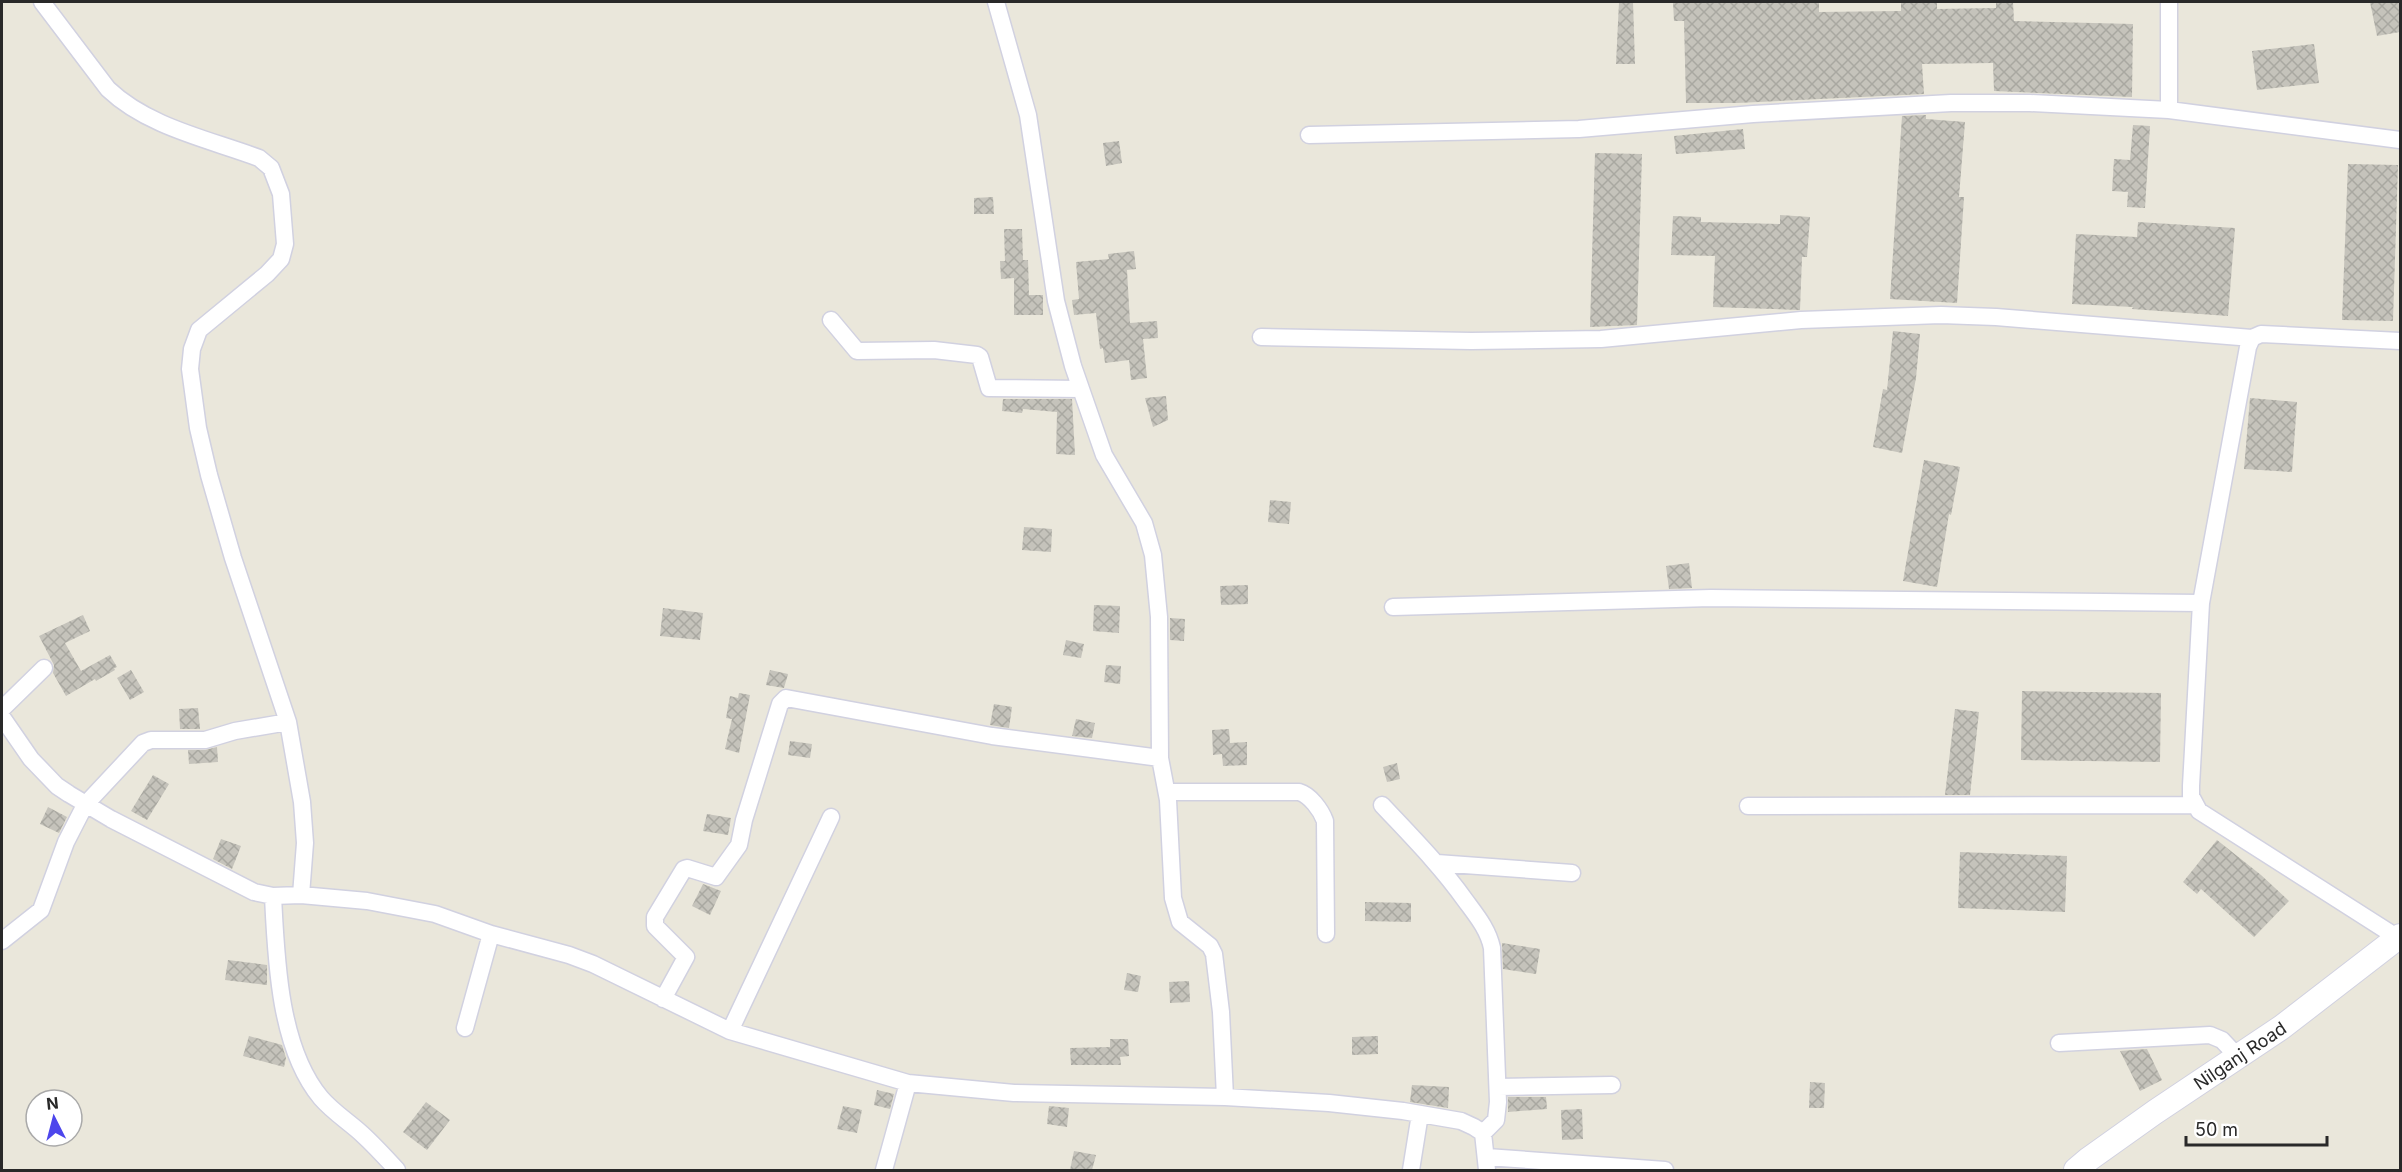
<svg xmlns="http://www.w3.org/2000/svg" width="2402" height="1172" font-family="Inter,sans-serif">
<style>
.building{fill:url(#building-cross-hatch)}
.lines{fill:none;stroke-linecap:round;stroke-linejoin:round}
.street-casing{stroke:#d1d1e0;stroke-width:19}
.secondary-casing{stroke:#d1d1e0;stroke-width:26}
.street{stroke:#fff;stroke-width:16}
.secondary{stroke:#fff;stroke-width:24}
.labels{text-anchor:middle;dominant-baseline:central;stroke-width:6;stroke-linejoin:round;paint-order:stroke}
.street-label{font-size:18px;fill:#292929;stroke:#fff}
</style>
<defs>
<pattern id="building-cross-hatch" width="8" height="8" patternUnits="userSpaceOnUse" patternTransform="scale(1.5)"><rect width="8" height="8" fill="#c5c3bb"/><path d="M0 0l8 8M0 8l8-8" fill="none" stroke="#a9a8a1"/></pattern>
</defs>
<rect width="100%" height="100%" fill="#eae7db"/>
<path class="building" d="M1619,2h14l2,62h-19z
M1673,2h146v10l82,-1v-9h36v7l59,-1v-6h17l1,19 119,3 -1,73 -138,-6 -1,-28 -71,1 2,30 -187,9h-51l-2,-82h-10z
M2370,2h30v30l-23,4z
M2314,44l5,39 -62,7 -5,-39z
M1926,115v4l39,3 -6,75h5l-7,106 -67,-4 12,-183z
M2133,125l17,1 -5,82 -18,-1 1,-15 -16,-1 2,-32 16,1z
M1743,129l2,20 -69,5 -2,-18z
M1119,141l3,22 -16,3 -3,-23z
M1595,153l47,1 -5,171 -47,2z
M2348,164l50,1 -5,156 -51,-1z
M993,197l1,17h-20v-16z
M1780,215l30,2 -3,40h-5l-2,53 -87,-3 2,-51 -44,-1 2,-39 28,1v5l79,2z
M2138,222l97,6 -7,88 -96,-7 1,-2 -61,-3 4,-70 61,3z
M1004,229h18l1,31h5l1,35h14v20h-29v-37l-13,1 -1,-18h5z
M1134,251l2,18 -9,1 3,53 27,-2 1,17 -15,1 4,39 -16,2 -2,-20 -24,3 -2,-15 -3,1 -4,-36 -22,2 -2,-15 7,-1 -3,-37 33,-3 -1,-5z
M1893,331l27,3 -4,44 -14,75 -29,-6 10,-58 4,1z
M1166,396l2,24 -15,7 -8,-29z
M2250,398l47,4 -5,70 -48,-3z
M1003,399h69l3,56 -19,-1 1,-42 -34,-3 -1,4 -20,-2z
M1924,460l36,7 -9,48 -2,-1 -12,73 -34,-6z
M1270,500l21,2 -2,22 -21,-2z
M1024,527l28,2 -1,23 -29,-2z
M1689,563l3,25 -23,1 -3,-23z
M1248,585v19l-27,1 -1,-19z
M1094,605l26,1 -1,27 -26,-2z
M663,608l40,5 -3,27 -40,-4z
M83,615l7,16 -25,12 16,28 29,-16 7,12 -3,1 1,2 -19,11 -1,-2 -29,17 -13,-23 1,-8 -15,-29z
M1170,618l15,1 -1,22 -14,-1z
M1066,640l18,4 -3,14 -18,-3z
M1106,665l15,1 -1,18 -16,-2z
M131,670l13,22 -14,8 -13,-22z
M770,670l18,4 -4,14 -18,-3z
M2022,691l139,2 -1,69 -139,-2z
M739,693l11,2 -11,58 -14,-4 7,-30 -6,-1 4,-22 8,2z
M994,704l18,3 -3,21 -19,-3z
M198,708l2,21h-20l-1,-20z
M1955,709l24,3 -9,83h-25z
M1076,719l19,4 -3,15 -20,-2z
M1229,729l1,14 17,-1v23l-24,1 -1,-12 -9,1 -1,-25z
M790,741l22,3 -2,14 -22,-3z
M217,747l1,15 -29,2 -1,-14h17z
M1397,763l3,16 -13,3 -4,-15z
M153,775l16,9 -22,36 -16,-9z
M48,807l19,10 -8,16 -19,-9z
M707,814l24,4 -3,17 -25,-4z
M221,839l20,7 -9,23 -19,-10z
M2217,840l44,35 28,26 -35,36 -53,-48 -4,5 -14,-12z
M1960,852l107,4 -2,56 -107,-4z
M703,884l18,7 -11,24 -18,-9z
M1365,902l46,1v19l-46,-1z
M1502,943l38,6 -4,25 -33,-5z
M228,960l39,5v20l-42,-5z
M1127,973l14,3 -3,16 -14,-2z
M1189,981l1,21 -20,1 -1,-21z
M249,1036l33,9 4,13 -2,9 -41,-11z
M1378,1036v18l-26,1v-18z
M1110,1039h18l1,17 -9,1 1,8h-50l-1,-17 40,-1z
M2147,1049l15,31 -22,11 -20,-40z
M1810,1082l15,1 -1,25h-15z
M1412,1085l37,2 -1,21 -38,-6z
M877,1090l17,4 -4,15 -16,-4z
M1508,1097h38l1,12 -39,3z
M426,1102l24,18 -23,30 -24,-18z
M843,1106l19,4 -5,23 -20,-4z
M1049,1106l20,2 -2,19 -20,-3z
M1582,1109l1,30 -21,1 -1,-30z
M1074,1151l22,4 -4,15h-22z"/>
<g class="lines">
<defs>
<path id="street" d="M42,2l66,87c40,38 100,50 151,69l12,10 10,26 4,50 -4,15 -14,15 -68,56 -7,19 -2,20 8,59 11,47 24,83 55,164 14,80 3,41 -4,52
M996,2l32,113 28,186 17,65 31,89 40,68 9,32 6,62 1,141 8,42 5,98 7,24 30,24 4,8 7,58 4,85
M2169,2v108
M1309,135l270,-6 174,-15 198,-11h79l139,7 231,30
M831,320l26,31 77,-1 43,5 3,2 9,31 92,1
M1261,337l210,4 130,-2 200,-19 140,-5 55,2 256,21
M1393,607l318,-9 490,5
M2,709l42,-41
M2,717l29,42 26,27 12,8 42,25 143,73 19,4 28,-1 66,6 68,13 56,20 78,21 24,9 137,67 178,52 106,10 211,4 104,6 74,8 58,10 13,6 9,6 4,37
M1167,792h132c11,3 22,18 26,29l1,113
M1382,805c29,31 58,60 83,95 11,15 23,29 27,48l6,154 -2,18 -13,13
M1748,806l446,-1
M1437,863l135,10
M273,896c3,62 6,152 48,202 12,14 28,24 41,36 12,11 24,24 35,36
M2398,938l-199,-127 -8,-15v-10l10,-183 47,-256 4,-9 9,-4 139,7
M2,941l39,-31 25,-68 19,-37 58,-62 8,-3h54l30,-9 53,-9
M663,999l23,-42 -31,-31v-9l29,-48 3,-1 29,9 23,-32 5,-25 36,-116 6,-6 206,38 168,22
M465,1028l26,-94
M730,1031l101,-214
M2059,1043l151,-8 12,5 15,16
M1498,1087l114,-2
M1487,1157l178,13
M884,1170l24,-87
M1411,1170l9,-56"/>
<g id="secondary">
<path id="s1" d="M2076,1170l13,-11 66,-47 127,-85 118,-91"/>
</g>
</defs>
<use href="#street" class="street-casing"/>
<use href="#secondary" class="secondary-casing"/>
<use href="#street" class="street"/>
<use href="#secondary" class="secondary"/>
</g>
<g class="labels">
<g class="street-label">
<text stroke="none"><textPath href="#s1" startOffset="200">Nilganj Road</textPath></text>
</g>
</g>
<rect width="2402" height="1172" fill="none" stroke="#292929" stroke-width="6"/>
<g transform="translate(54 1118) rotate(354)"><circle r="28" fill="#ffffff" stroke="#a9a9a9" stroke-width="1.5"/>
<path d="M0-4.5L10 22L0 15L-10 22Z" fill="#4d46ec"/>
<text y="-9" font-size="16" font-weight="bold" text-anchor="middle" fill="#292929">N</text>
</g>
<path d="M2186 1136v9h141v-9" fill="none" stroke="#292929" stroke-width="3"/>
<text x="2195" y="1136" font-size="18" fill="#292929" stroke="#ffffff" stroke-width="4.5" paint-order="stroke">50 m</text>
</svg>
